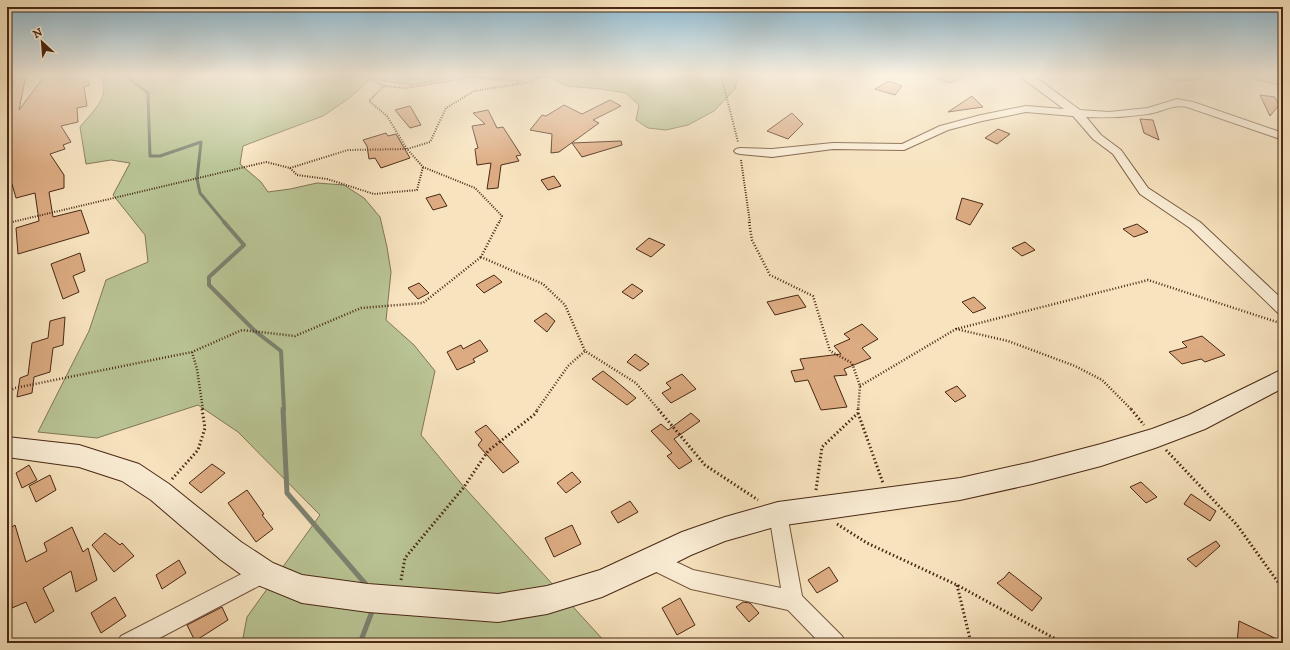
<svg xmlns="http://www.w3.org/2000/svg" width="1290" height="650" font-family="'IM FELL DW Pica',serif">
<style>
.green{fill:#b9c494;stroke:#817654}
.lines{fill:none;stroke-linecap:round;stroke-linejoin:round}
.stream-far2{stroke:#7c8270;stroke-width:3}
.stream-far1{stroke:#7c8270;stroke-width:4}
.stream{stroke:#7c8270;stroke-width:5}
.building{fill:#dcab82;stroke:#492814}
.street-casing{stroke:#74573e;stroke-width:2}
.secondary-casing{stroke:#492814;stroke-width:2}
.path-far2{stroke:#492814;stroke-width:2;stroke-dasharray:1 1.5;stroke-linecap:butt}
.path-far1{stroke:#492814;stroke-width:2.5;stroke-dasharray:1 2;stroke-linecap:butt}
.path{stroke:#492814;stroke-width:3;stroke-dasharray:1.5 2.5;stroke-linecap:butt}
.street{fill:#faedd5;fill-rule:evenodd}
.secondary{fill:#faedd5;fill-rule:evenodd}
</style>
<rect width="100%" height="100%" fill="#f7e3be"/>
<filter id="stains"><feTurbulence type="fractalNoise" baseFrequency=".005" numOctaves="4"/><feColorMatrix values="0 0 0 0 .2 0 0 0 0 .09 0 0 0 0 .02 0 0 0 .5 -.17"/></filter>
<radialGradient id="worn" r=".72"><stop offset=".6" stop-color="#630" stop-opacity="0"/><stop offset="1" stop-color="#630" stop-opacity=".3"/></radialGradient>
<path class="green" d="M100,75h354l-10,4 -32,6 -41,-6 -23,20 -25,17 -80,30 -3,18 21,18 7,10 22,-3 27,-6 27,2 20,13 16,19 7,30 4,25 -5,48 28,25 21,26 -14,64 43,52 142,156h-364l5,-26 73,-102 -82,-83 -40,-27 -101,33 -59,-6 51,-101 17,-51 42,-18 -3,-27 -32,-40 17,-32 -19,-3 -25,4 -6,-37c13,-16 32,-31 20,-52z
M545,75h196l-3,2 -3,12 -21,22 -26,14 -22,5 -18,-2 -12,-8 3,-15 -13,-12 -25,-4 -34,-3z
M929,75h42l-21,8z
M1162,75h45l-8,4 -22,3z
M1238,75h45v11z"/>
<g class="lines">
<path class="stream-far2" d="M124,75l24,18 2,63h10l41,-14 -4,37 3,14 25,30"/>
<path class="stream-far1" d="M224,222l20,23 -35,32v8l46,46 26,20 3,59"/>
<path class="stream" d="M283,409l4,84 82,95
M360,643l13,-34"/>
</g>
<path class="building" d="M14,75h12l-7,35 26,-35h40l5,10 -6,2 3,19 -10,2 1,14 -17,4 10,16 -8,3 2,4 -15,5 14,21v13l-15,4 4,25 28,-7 8,23 -71,21 -2,-26 23,-7 -4,-28 -19,5 -4,-14 -5,1v-86h2z
M889,81l13,5 -7,9 -20,-6z
M1260,95l15,2 4,8 -9,11z
M972,96l11,11 -35,5z
M610,100l11,6 -28,14 6,3 -40,29 -8,1 1,-19 -22,-4 12,-15 4,1 18,-11 18,9z
M410,106l11,19 -11,3 -15,-18z
M488,110l9,18 6,-1 18,28 -5,1 3,5 -18,4 -3,23 -11,1 4,-26 -14,2 -2,-16 3,-1 -6,-22 13,-2 -12,-11z
M792,113l11,11 -15,15 -21,-8z
M1140,119l13,1 6,20 -15,-7z
M998,129l12,5 -13,10 -12,-6z
M386,133l2,3 8,-2 14,24 -29,10 -6,-10 -6,1 -2,-13 -4,-6z
M621,141l1,4 -40,12 -10,-14z
M554,176l7,10 -13,4 -7,-10z
M440,194l7,12 -14,4 -7,-12z
M962,198l21,6 -13,21 -14,-6z
M1137,224l11,8 -14,5 -11,-8z
M649,238l16,7 -14,12 -15,-8z
M1025,242l10,8 -13,6 -10,-8z
M80,253l5,18 -12,5 6,16 -16,7 -12,-35z
M494,275l8,7 -18,11 -8,-8z
M419,283l10,10 -11,6 -10,-11z
M632,284l11,7 -10,8 -11,-7z
M798,295l8,12 -31,8 -8,-13z
M974,297l12,11 -13,5 -11,-11z
M546,313l9,8 -8,11 -13,-11z
M65,317l-2,28 -10,3 -3,24 -16,5 -2,16 -15,4 3,-19 8,-3 4,-32 16,-5 2,-17z
M862,324l16,15 -16,9 9,10 -27,11 3,6 -13,1 13,31 -26,3 -13,-30 -13,2 -4,-11 13,-2 -4,-10 41,-5 -7,-8 16,-7 -6,-5z
M1202,336l23,19 -20,7 -4,-3 -19,5 -13,-12 18,-5 -5,-5z
M480,340l8,11 -15,8 2,3 -18,8 -10,-18 14,-7 2,4z
M635,354l14,10 -9,7 -13,-9z
M603,371l14,11 19,16 -9,7 -35,-26z
M682,374l14,15 -25,14 -9,-10 9,-5 -5,-5z
M957,386l9,10 -11,6 -10,-10z
M691,413l9,8 -26,18 18,22 -13,8 -12,-13 5,-3 -21,-22 10,-7 7,6z
M486,425l33,37 -16,11 -25,-28 4,-5 -7,-8z
M212,464l13,9 -24,20 -12,-10z
M29,465l8,15 -15,8 -6,-15z
M572,472l9,10 -15,11 -9,-10z
M50,475l6,15 -20,12 -7,-16z
M1141,482l16,15 -11,6 -16,-16z
M247,490l17,24 -2,1 11,14 -17,13 -28,-39z
M1191,494l25,17 -6,10 -26,-17z
M630,501l8,11 -20,11 -7,-11z
M15,525l11,37 21,-11 -3,-8 28,-16 11,25 5,-4 9,32 -21,12 -5,-21 -28,17 11,23 -19,12 -9,-21 -14,6 -2,-42 -3,1v-37z
M572,525l9,19 -27,13 -9,-19z
M105,533l15,12 2,-2 12,13 -20,16 -22,-27z
M1216,541l4,5 -24,21 -9,-8z
M179,560l7,13 -24,16 -6,-14z
M829,567l9,14 -21,12 -9,-13z
M1009,572l33,26 -10,13 -35,-28 7,-5z
M115,597l11,19 -25,17 -10,-20z
M680,598l15,27 -18,10 -15,-27z
M743,602l7,1 9,10 -10,9 -13,-15z
M222,607l6,13 -33,21 -8,-16z
M1239,621l44,21v1h-46z"/>
<g class="lines">
<defs>
<path id="street" d="M1018,75h13l7,4 42,31 29,2 39,-4 29,-9 16,3 90,31v7l-96,-33c-16,-3 -24,5 -39,7 -21,3 -41,4 -62,3l15,18 20,15 27,38 52,34 83,78v14l-5,-1 -88,-85 -50,-34 -27,-40 -20,-15 -20,-23 -47,-4 -44,9 -34,9 -44,20 -71,-1 -61,8 -32,-3 -4,-1 -2,-2 2,-2 4,-1 32,1 61,-6 69,1 38,-18 41,-11 45,-9 38,3z
M778,505l7,3 2,6 15,82 40,40 4,7h-26l-32,-33 -97,-21 -45,-22 -3,-7 3,-7 7,-2 40,19 88,18 -12,-74 2,-6z
M263,563l7,3 3,7 -3,7 -120,63h-33l4,-7z"/>
<path id="secondary" d="M1283,369v19l-78,41 -50,19 -54,18 -69,18 -72,16 -182,26 -53,15 -34,14 -28,14 -61,28 -55,17 -49,8 -130,-10 -66,-9 -49,-20 -32,-23 -70,-60 -29,-19 -43,-14 -72,-10v-20l72,8 60,19 30,20 72,58 32,21 29,12 66,9 130,10 49,-8 53,-16 82,-38 43,-15 53,-15 182,-24 72,-16 69,-18 51,-15 37,-14z"/>
</defs>
<use href="#street" class="street-casing"/>
<use href="#secondary" class="secondary-casing"/>
<path class="path-far2" d="M361,75l23,11 -15,15 18,15 20,33 16,18 52,21 27,28 -3,7
M721,75l17,67
M384,86l22,2 67,-11 51,4
M741,160l9,63
M290,168l7,7 30,4 47,15 43,-4 6,-23
M8,223l258,-61 24,6 58,-18 59,-1 23,-7 16,-34 28,-17 57,-9 13,-7"/>
<path class="path-far1" d="M499,222l-18,35 62,27 22,21 20,46 51,32 23,27
M749,222l3,18 18,35 43,21 17,55 22,12 8,23 -2,24
M7,223l5,-1
M956,329l52,12 67,25 27,14 30,30
M192,352l5,17 6,41
M860,386l96,-57 192,-49 135,44
M7,392l8,-4 177,-36 50,-22 53,6 66,-28 62,-5 58,-46
M537,410l31,-44 17,-15"/>
<path class="path" d="M658,409l47,56 53,35
M1131,409l13,16
M858,413l25,70
M1166,450l71,75 46,64
M172,479l26,-29 7,-22 -3,-19
M816,490l6,-43 36,-34v-4
M837,524l30,19 90,42 106,58
M401,580l4,-22 59,-71 24,-36 47,-37 3,-5
M957,585l14,58"/>
<use href="#street" class="street"/>
<use href="#secondary" class="secondary"/>
</g>
<linearGradient id="sky" x2="0" y2="1"><stop stop-color="#8ab8d1"/><stop offset="0.45" stop-color="#fbf2e2"/><stop offset="1" stop-color="#fbf2e2" stop-opacity="0"/></linearGradient>
<rect width="1290" height="166" fill="url(#sky)"/>
<rect width="1290" height="650" fill="none" stroke="#f7e3be" stroke-width="24"/>
<rect x="8" y="8" width="1274" height="634" fill="none" stroke="#492814" stroke-width="2"/>
<rect x="12" y="12" width="1266" height="626" fill="none" stroke="#492814"/>
<g transform="translate(42 42) rotate(334)" stroke="#faedd5" stroke-width="3" paint-order="stroke">
<path d="M0-3L7 15L0 10L-7 15Z" fill="#492814"/>
<text y="-6" font-size="11" font-weight="bold" text-anchor="middle" fill="#492814">N</text>
</g>
<rect width="100%" height="100%" filter="url(#stains)"/>
<rect width="100%" height="100%" fill="url(#worn)"/>
</svg>
